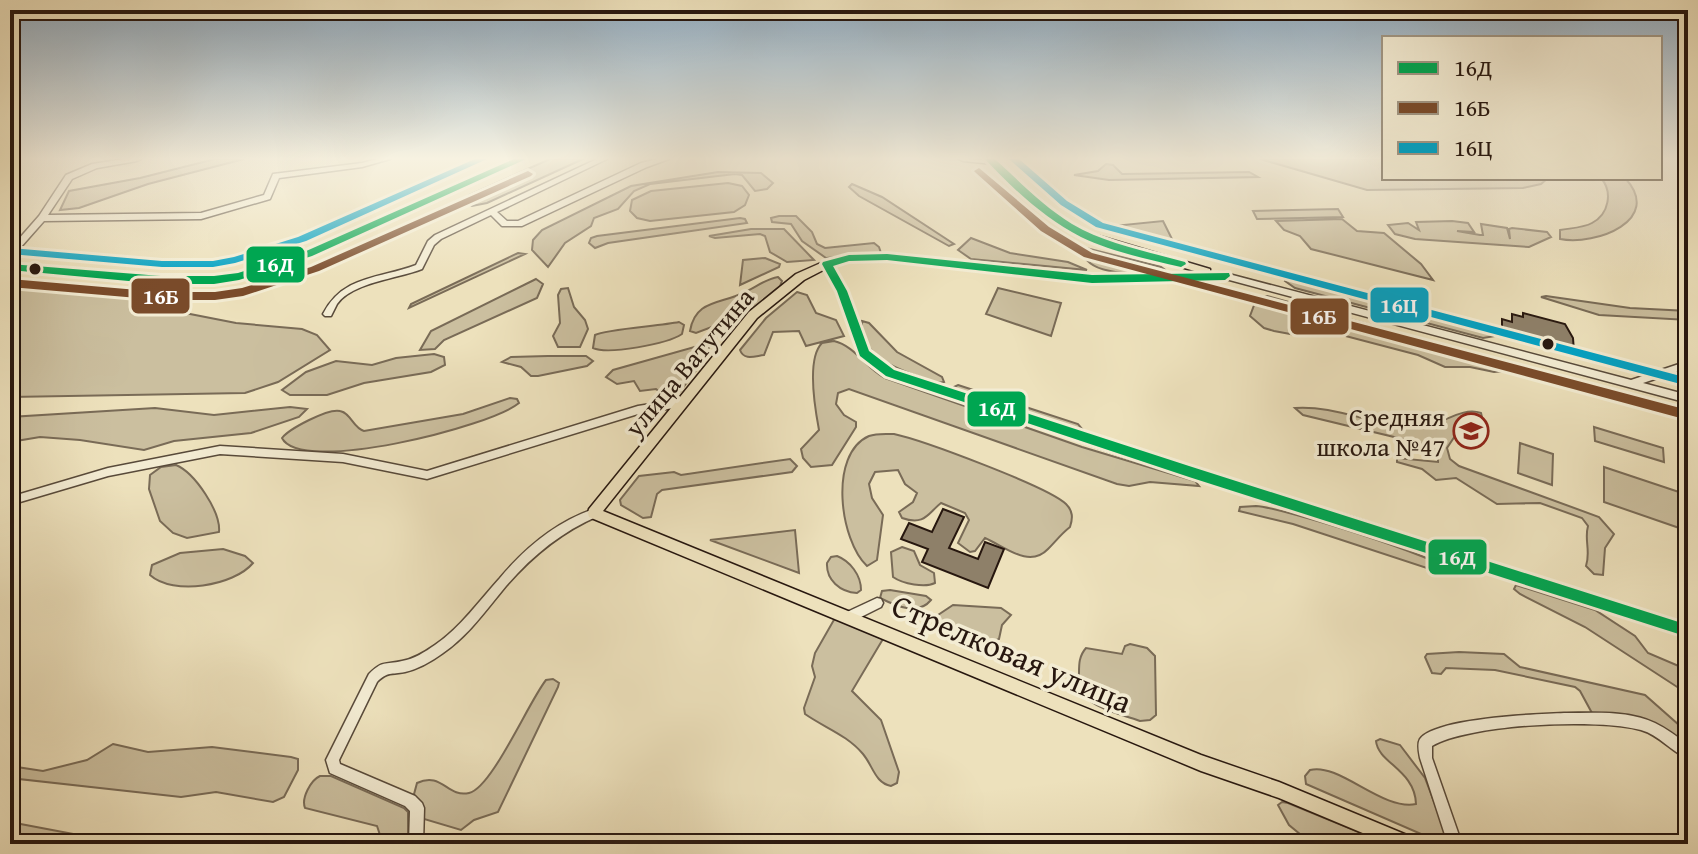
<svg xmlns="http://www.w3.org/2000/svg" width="1698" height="854" font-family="'Gentium Book Plus',serif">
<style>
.green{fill:#cbbf9f;stroke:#796b57;stroke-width:2}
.building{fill:#8e8069;stroke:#27170f;stroke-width:2}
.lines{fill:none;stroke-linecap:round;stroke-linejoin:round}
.minor-casing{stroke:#584a3a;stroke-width:3}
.major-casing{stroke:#27170f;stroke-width:3}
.minor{fill:#f3ecd3;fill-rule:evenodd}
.major{fill:#ede1bc;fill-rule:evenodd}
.bus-1-casing{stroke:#f3ecd3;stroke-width:6}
.bus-2-casing{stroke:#f3ecd3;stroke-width:6}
.bus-3-casing{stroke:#f3ecd3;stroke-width:6}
.bus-1{fill:#00a651;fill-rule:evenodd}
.bus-2{fill:#7a4b2a;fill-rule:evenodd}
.bus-3{fill:#02a2c4;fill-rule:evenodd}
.bus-dot{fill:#27170f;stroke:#f3ecd3;stroke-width:3}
.labels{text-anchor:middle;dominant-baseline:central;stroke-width:7;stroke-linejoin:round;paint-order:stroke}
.street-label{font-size:26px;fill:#27170f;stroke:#f3ecd3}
.poi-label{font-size:26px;fill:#27170f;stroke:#f3ecd3;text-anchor:end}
.near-street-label{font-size:32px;fill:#27170f;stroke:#f3ecd3}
.line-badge{stroke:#f3ecd3;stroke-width:3}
.badge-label{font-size:22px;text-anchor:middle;font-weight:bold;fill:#fff}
</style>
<rect width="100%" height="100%" fill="#ede1bc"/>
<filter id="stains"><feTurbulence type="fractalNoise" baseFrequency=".0025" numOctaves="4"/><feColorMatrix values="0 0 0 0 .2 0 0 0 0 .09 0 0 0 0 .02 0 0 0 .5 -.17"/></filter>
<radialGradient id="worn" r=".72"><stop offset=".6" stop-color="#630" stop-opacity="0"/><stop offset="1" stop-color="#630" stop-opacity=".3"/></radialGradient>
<path class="green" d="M215,159h29l-96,25 -69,24 -19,2 9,-19 71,-13z
M550,159h33l-96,44 -15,3 -9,-5 6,-6z
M1260,159h124v19h164l-7,6 -18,4 -156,2z
M1106,164l7,1 9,9 127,-2 9,5 -149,3 -35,-5 24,-4z
M718,172l43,1 12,10 -6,6 -12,2 -13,-16 -7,-1 -85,10 -16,7 -16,18 -24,9 -3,8 -26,17 -17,24 -16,-17 1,-10 9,-10 89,-44z
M1601,178h24c39,42 -29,68 -65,61v-9c11,-2 23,-2 32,-7 17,-9 21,-31 9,-45z
M728,183l14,3 7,9 -4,10 -11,7 -84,9 -13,-3 -7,-7 2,-11 19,-9z
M852,184l30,13 72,47 -5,2 -90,-50 -10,-9z
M1338,209l5,8 -86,2 -4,-8z
M779,216h17l16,16 5,12 8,4 49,-5 5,4 2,6 -55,5 -24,-17 -11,-17 -19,-2 -1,-4z
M740,218l5,1 2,4 -139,20 -13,5 -6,-5 2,-5 6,-2z
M1342,219l15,12 27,2 37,31 12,16 -122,-31 -11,-13 -16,-6 -8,-9z
M1163,221l9,18 -8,4 -49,-12 -2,-5z
M1452,221l16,2 6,9 -17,-1 23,4h3l-2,-11 26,4 3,11 -1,-10 3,-1 35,4 4,5 -22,10 -114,-8 -20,-5 -7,-9 20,-2 11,7 -3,-8z
M751,229h33l30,31 -27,2 -17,-10 -5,-16 -5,-2 -45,4 -6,-2z
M971,238l39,15 58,9 19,8 -116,-11 -13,-9z
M1082,247l79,20 3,2c-22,6 -81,9 -82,-22z
M518,253l7,1 -116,54 2,-4z
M765,258l15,6 -1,3 -39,18 3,-25z
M1288,276l195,50 8,4 4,6 -12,2 -188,-50 -10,-7z
M778,277l4,4 -2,5 -34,28 -50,19 -6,-2c5,-31 30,-27 53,-38 12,-5 22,-14 35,-16z
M536,279l7,5 -6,14 -93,42 -9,9 -15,1 11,-19z
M37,282l107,10 41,21 51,10 66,6 15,6 13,15 -52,32 -33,11 -235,4v-103z
M568,288l6,19 11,13 3,9 -8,18h-22l-5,-11 7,-13 -2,-28 3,-6z
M998,288l63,15 -10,33 -65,-22z
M797,292l10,3 9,18 20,7 8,16 -38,10 -7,-15 -26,1 -9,23c-9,1 -20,6 -24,-5l26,-32z
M1267,296l233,65 13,5 1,4 -20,2 -24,-5h-25l-27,-12 -80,-21 -37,2 -27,-5 -10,-3 -14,-12 6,-16z
M1546,296l84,12 58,3v9l-89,-5 -58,-18z
M862,321l7,2 28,29 45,25 2,5 -7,1c-30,-11 -78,-22 -75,-62z
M679,322l5,3 -2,9c-15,10 -74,21 -89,14l2,-13c11,-6 65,-9 84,-13z
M834,341c21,5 32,27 51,37l197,69 113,34 4,5 -49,-4 -21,4 -12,-2 -268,-95 -11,4 -2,11 8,11 12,7v5l-24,38 -21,2 -8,-9 -2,-9 18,-19c-4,-21 -13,-71 3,-87z
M705,344l4,2v7l-30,40 -13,4 -10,-8 -16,2 -6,-10 -17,3 -11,-7 7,-7z
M434,354l10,3 1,8 -14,7 -67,11 -37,12h-37l-8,-5 24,-18 30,-11 36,4 24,-7z
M548,356h38l7,5 -6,5 -49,10h-7l-10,-9 -19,-5 9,-5z
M958,385l120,39 5,6 -6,1 -116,-39 -7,-5z
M510,398l7,1 2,4c-29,24 -219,72 -237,35 7,-9 46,-30 58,-27 11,2 13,17 24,20l99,-17z
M290,407l17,2 -8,8 -48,16 -77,8 -30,9 -64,-10 -40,-3 -30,5v-25l145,-9 59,7z
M1295,408c43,-3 82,20 125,19 21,-1 41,-21 61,-14l2,8 -28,15 -8,12 3,11 9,7 140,51 15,17 -9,14 -2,27 -9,-1 -8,-8c5,-15 -2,-26 2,-40l-6,-8 -42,-15 -43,1 -41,-26 -20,2 -14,-11 -25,-7v-4l41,4v-9l-15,-9 -120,-29z
M1594,427l69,21 1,14 -69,-21z
M894,434c28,6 155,53 172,70 7,7 7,14 4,23 -9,7 -14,14 -22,22 -19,20 -44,-3 -63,-11l-10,13 -5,1 -12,-9 11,-23 -4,-7 -24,-10c-13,10 -16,23 -39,15l-3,-6 14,-10 4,-9 -12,-9 -7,-14 -23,2 -6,12 3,14 11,17 -6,45 -10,6c-27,-25 -39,-112 2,-130 8,-3 17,-2 25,-2z
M1520,443l33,11 -1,31 -34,-12z
M790,459l7,7 -5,6 -130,18 -5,4 -6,23 -8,1 -22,-13 -1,-5 19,-24 35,-4 7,3z
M176,465c19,8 45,47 43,67l-32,6 -14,-5 -13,-12 -11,-32 1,-14 11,-8z
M1604,467l84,28v36l-84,-29z
M1256,506c24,1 188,52 197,67l-5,2 -155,-51 -54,-13 1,-4z
M795,530l4,43 -89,-33z
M902,547l12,4 6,14 14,8 1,10c-10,5 -32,1 -42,-6l-2,-25z
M223,549l22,7 8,7c-19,23 -80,33 -103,12l2,-10 28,-12z
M837,556c13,5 24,19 24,34l-4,3c-17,-1 -31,-13 -30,-30l4,-6z
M1516,585l79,25 40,26 13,17 40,17v24l-103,-67 -65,-33 -6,-5z
M890,590l36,6 5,4c-13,16 -35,6 -51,-2l2,-7z
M953,605l48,3 10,7 -9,10 -3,14 -7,3 -54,-21v-6z
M835,618l48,21 -31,52 29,29 18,52 -2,11 -6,3c-16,-3 -18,-20 -28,-32 -16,-19 -38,-26 -58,-40l-1,-6 11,-31 -3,-11 3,-13z
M1130,644l17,4 8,8 1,59 -6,5 -10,1c-27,-10 -63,-13 -61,-48 0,-9 0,-17 7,-25l36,6 3,-8z
M1459,652l45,2 16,13 125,28 43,38v17l-36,-25 -60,-12 -12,-22 -5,-4 -80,-17 -49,-2 -5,6 -9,-1 -7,-16 2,-3z
M553,679l6,4 -1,4 -60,125 -24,8 -13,10 -37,-11 -11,-21 4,-15c25,-12 30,15 52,10 23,-5 60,-92 77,-113z
M1380,739l20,6 25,33 25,66h-6l-138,-60 -1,-8 5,-6c29,-8 72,41 106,34 -1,-34 -38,-41 -40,-63z
M113,744l35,8 64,-5 79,10 7,2v11l-14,27 -11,5 -57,-10 -35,5 -171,-19v-12l33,5 44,-11z
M320,776h11l73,32 4,4v32h-25l-6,-18 -72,-18c-4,-10 6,-28 15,-32z
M1282,802l6,1 100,41h-76l-23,-19 -11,-20z
M10,822l116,22h-116z"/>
<path class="building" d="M1523,313l42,11 8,14 1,14 -62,-16v-6l-10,-3v-8l10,3v-8l11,3z
M943,509l21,8 -15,31 29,11 7,-17 19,7 -16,39 -66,-26 6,-13 -27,-10 8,-16 23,9z"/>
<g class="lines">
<defs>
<path id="minor" d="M124,159h17l-4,2 -40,7 -25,11 -24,36 153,-2 63,-18 9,-21 89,-11 15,-4h13l-28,8 -83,11 -9,21 -69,20 -157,2 -31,35 -3,1v-8l29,-33 27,-41 26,-11z
M597,159h10l-110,53 10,9h11l123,-58 16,-4h12l-22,8 -125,59h-20l-11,-11 -50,24 -7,6 -12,24c-25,10 -69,13 -85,35 -2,4 -4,8 -6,12h-6l-2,-2c20,-39 56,-35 93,-49l12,-24 7,-6z
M959,159l38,1 1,2 -4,2 -31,-3z
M827,261l3,1 16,29 22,60 25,19 254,86 202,60 339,110v10l-339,-110 -203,-62 -259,-88 -26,-21 -23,-64 -15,-27z
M1225,273l406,107 57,-19v7l-45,15 45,12v8l-466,-125 -1,-2 1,-2z
M682,399l5,4 -2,3 -47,8 -211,65 -84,-17 -123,-8 -112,22 -98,29v-8l98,-29 112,-22 123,8 84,17 211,-65z
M594,509l4,1 1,3 -1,3c-37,16 -66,40 -92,70 -19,23 -38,50 -63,67 -11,8 -25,16 -38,19 -14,3 -17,-1 -28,10l-38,78 1,4 75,32 7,7 2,5 -1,36h-14l1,-33 -5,-5 -75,-33 -4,-13 43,-86c14,-14 15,-9 33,-13 12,-2 23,-9 33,-16 26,-18 44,-44 65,-67 26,-31 56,-56 94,-69z
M877,598l4,1 2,4 -2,4 -26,13 -4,1 -4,-1 -2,-4 2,-4z
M1564,713c30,0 64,-3 91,10 12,6 23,14 33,22v14c-17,-8 -29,-24 -47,-29 -44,-12 -171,-6 -209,16v12l30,86h-14l-28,-86c-1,-5 -3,-14 0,-19 15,-21 118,-25 144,-26z"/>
<path id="major" d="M514,159h12l-214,97 -73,24 -25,4h-53l-151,-14v-6l151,12h53l24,-3 66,-21z
M985,159h10l62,55 29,18 124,37v4l15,-1 5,4 -5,4 -133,3 -205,-23 -38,1 -18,5 -27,14 -47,38 -154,193 598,244 78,27 135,56 2,6h-27l-110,-46 -78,-27 -612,-254 -1,-4 1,-4 160,-197 47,-38 27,-12 26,-7 38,-1 205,21 109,-2 -123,-37 -27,-18z"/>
</defs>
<use href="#minor" class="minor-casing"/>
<use href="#major" class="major-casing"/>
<use href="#minor" class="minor"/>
<use href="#major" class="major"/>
<defs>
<path id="bus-1" d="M514,159h12l-214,97 -73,24 -25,4h-53l-151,-14v-6l151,12h53l24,-3 66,-21z
M985,159h10c25,23 48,47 77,65 34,20 74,27 113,38l1,2 -5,3c-34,-8 -69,-15 -100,-30 -36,-18 -69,-49 -96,-78z
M887,254l205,21 137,-2 1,3 -5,4 -133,3 -205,-23 -38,1 -16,5 14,25 22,60 25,19 295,96 499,159v12l-499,-160 -303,-101 -26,-20 -23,-65 -15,-27 1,-2 26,-7z"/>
<path id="bus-2" d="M979,168l70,59 43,26 592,156 4,2v6l-4,2 -600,-162 -43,-26 -65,-58 -2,-2z
M528,171l5,3 -2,2 -212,95 -76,25 -28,4h-54l-151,-13v-8l151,13h54l27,-4 69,-21z"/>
<path id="bus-3" d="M475,159h12l-181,82 -71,22 -22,4h-51l-152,-13 1,-6 151,13h51l21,-4 64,-20z
M1009,159h10l48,42 36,22 585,155v8l-592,-159 -35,-22z"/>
</defs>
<use href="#bus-1" class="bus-1-casing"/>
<use href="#bus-2" class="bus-2-casing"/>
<use href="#bus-3" class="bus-3-casing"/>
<use href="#bus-1" class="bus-1"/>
<use href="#bus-2" class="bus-2"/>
<use href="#bus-3" class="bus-3"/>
</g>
<linearGradient id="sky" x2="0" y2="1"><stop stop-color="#8faabf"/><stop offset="0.57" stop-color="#f7f2e1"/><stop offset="1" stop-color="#f7f2e1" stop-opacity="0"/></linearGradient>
<rect width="1698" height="278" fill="url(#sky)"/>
<defs>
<symbol id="school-ring" viewBox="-11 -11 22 22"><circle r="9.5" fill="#f3ecd3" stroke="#8f2418" stroke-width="1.5"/><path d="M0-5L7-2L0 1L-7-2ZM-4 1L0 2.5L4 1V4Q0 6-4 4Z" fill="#8f2418"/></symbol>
</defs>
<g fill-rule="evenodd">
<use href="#school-ring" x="1451" y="411" width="40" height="40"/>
</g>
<g class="bus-dot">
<circle cx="35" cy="269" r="7"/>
<circle cx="1548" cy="344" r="7"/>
</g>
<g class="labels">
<g class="street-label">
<text transform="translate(689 362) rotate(-50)">улица Ватутина</text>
</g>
<g class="poi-label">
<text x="1445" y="416">Средняя<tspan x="1445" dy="30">школа №47</tspan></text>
</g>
<g class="near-street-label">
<text transform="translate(1012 653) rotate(23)">Стрелковая улица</text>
</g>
</g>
<g class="line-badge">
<rect x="245" y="245" width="61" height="39" rx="8" fill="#00a651"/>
<rect x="130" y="277" width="61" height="38" rx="8" fill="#7a4b2a"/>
<rect x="1369" y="286" width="61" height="38" rx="8" fill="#02a2c4"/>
<rect x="1289" y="297" width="61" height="39" rx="8" fill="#7a4b2a"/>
<rect x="966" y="390" width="61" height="38" rx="8" fill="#00a651"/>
<rect x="1427" y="538" width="61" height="38" rx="8" fill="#00a651"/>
</g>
<g class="badge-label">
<text x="275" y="272">16Д</text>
<text x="161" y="304">16Б</text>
<text x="1399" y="313">16Ц</text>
<text x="1319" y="324">16Б</text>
<text x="997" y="416">16Д</text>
<text x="1457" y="565">16Д</text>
</g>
<rect width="1698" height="854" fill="none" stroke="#ede1bc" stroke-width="40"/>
<rect x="12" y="12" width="1674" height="830" fill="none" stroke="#27170f" stroke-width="4"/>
<rect x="20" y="20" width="1658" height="814" fill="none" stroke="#27170f" stroke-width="2"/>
<rect x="1382" y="36" width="280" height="144" fill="#f3ecd3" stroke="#a19785" stroke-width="2"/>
<rect x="1398" y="62" width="40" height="12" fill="#00a651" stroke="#a19785" stroke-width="2"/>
<text x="1454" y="76" font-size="24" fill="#27170f">16Д</text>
<rect x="1398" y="102" width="40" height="12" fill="#7a4b2a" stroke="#a19785" stroke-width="2"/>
<text x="1454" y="116" font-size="24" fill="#27170f">16Б</text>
<rect x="1398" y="142" width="40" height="12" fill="#02a2c4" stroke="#a19785" stroke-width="2"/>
<text x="1454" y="156" font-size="24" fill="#27170f">16Ц</text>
<rect width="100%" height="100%" filter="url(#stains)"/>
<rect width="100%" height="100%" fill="url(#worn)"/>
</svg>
